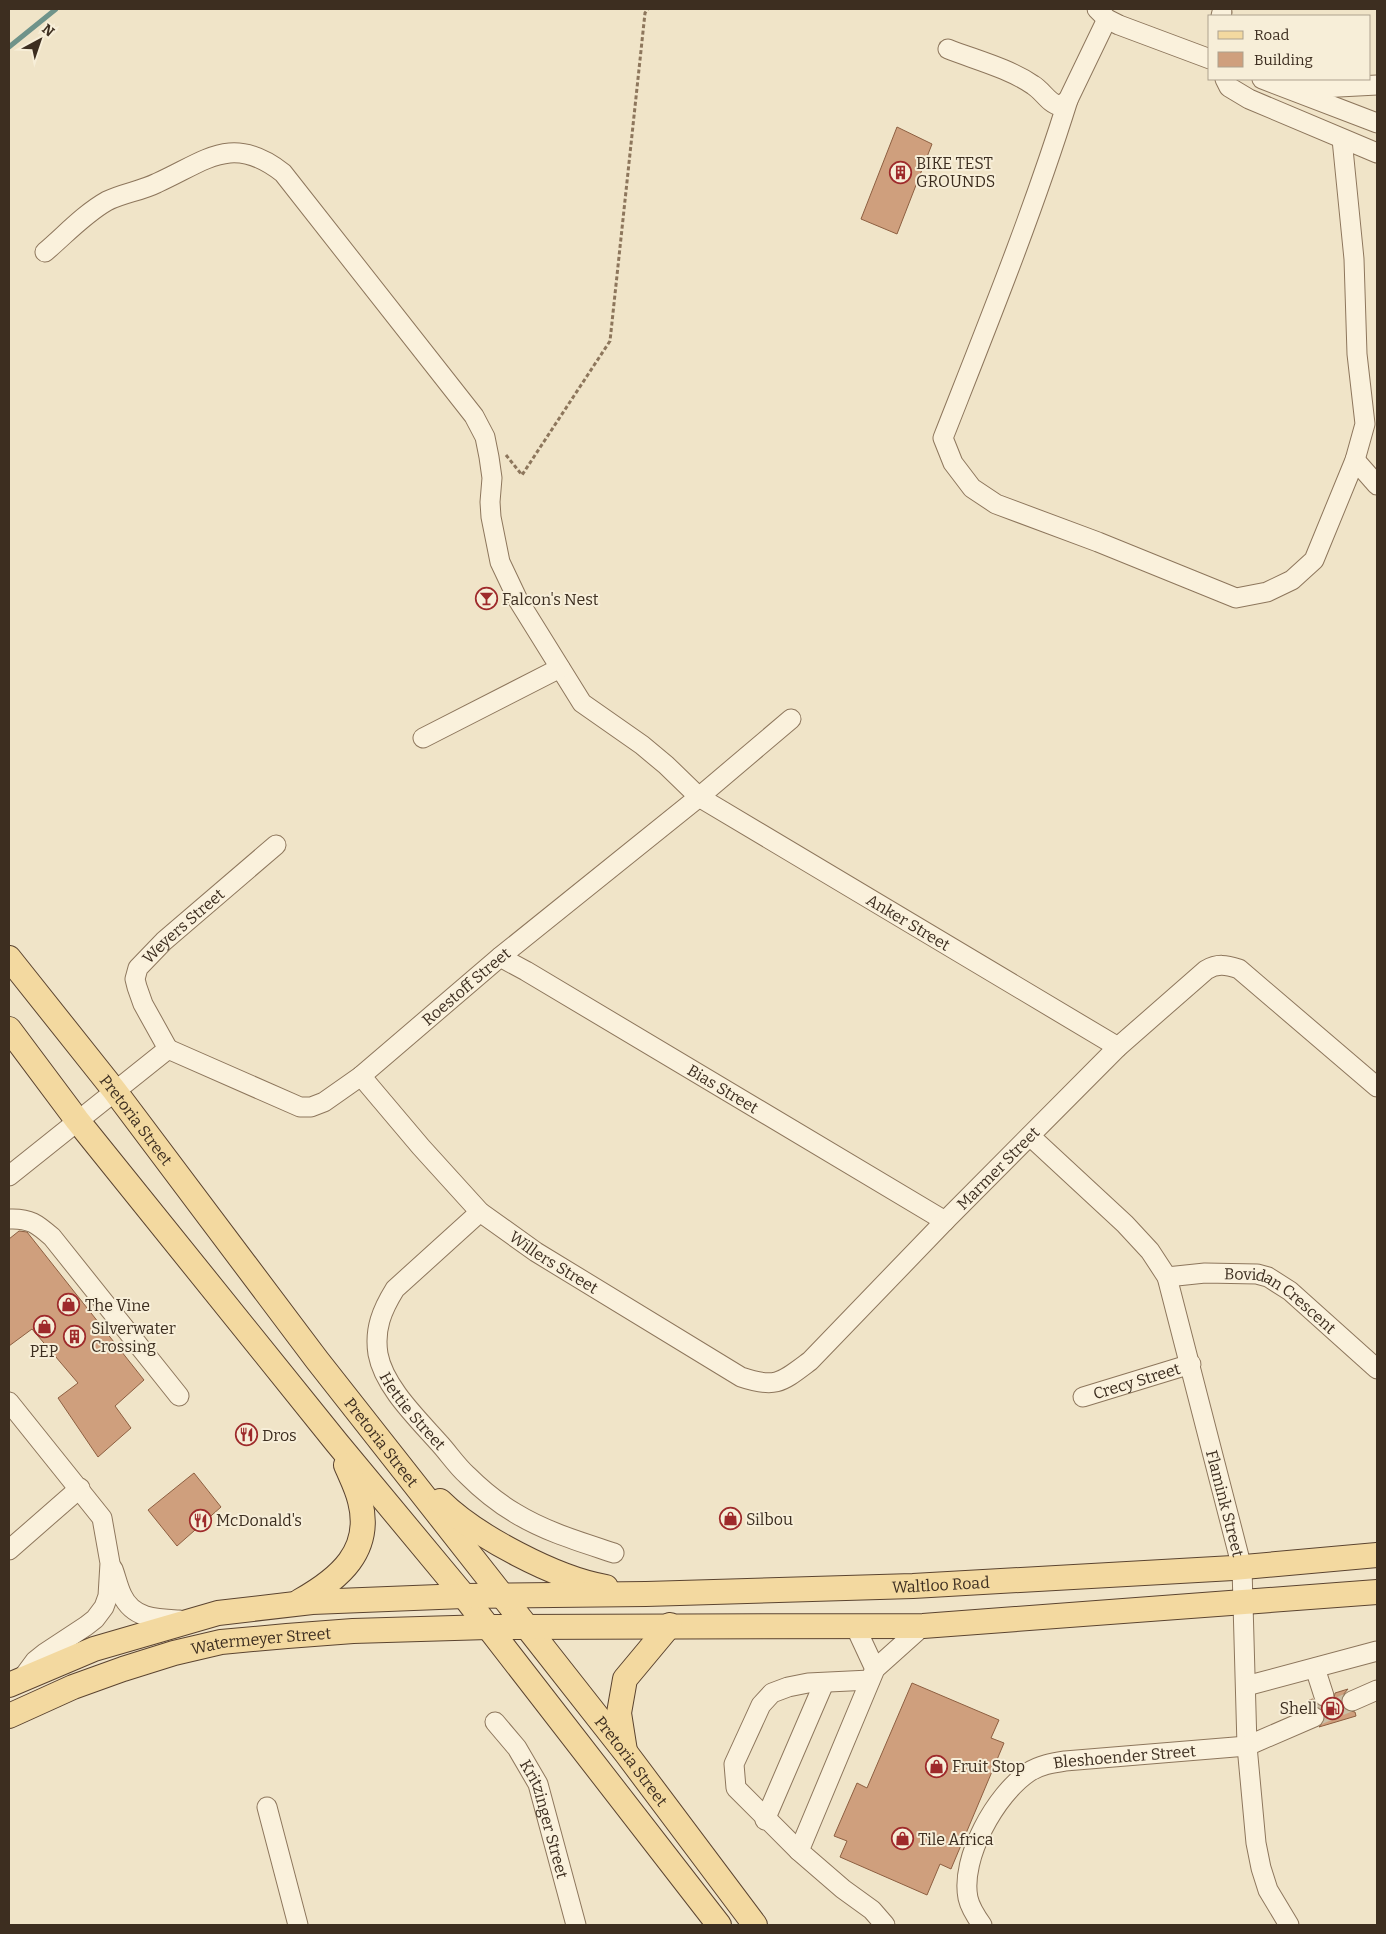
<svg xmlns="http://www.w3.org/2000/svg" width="1386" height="1934" font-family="Bitter,serif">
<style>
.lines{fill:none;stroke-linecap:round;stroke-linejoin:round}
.stream{stroke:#6f938a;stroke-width:5}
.building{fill:#cf9f7d;stroke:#8d5f41}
.minor-tunnel{stroke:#ccc0a6;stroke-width:19;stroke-dasharray:19 9;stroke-linecap:butt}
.minor-casing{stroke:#8d765c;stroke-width:21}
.major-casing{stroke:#5b4430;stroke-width:26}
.path{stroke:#8d765c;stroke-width:3;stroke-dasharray:4 2.5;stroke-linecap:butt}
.minor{stroke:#faf1dc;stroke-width:19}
.major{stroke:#f3d9a0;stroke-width:24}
.labels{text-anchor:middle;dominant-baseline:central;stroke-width:4;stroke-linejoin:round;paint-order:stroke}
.poi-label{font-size:16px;fill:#3d2e20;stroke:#f7eed8;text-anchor:start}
.street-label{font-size:16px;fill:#3d2e20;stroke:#f7eed8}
</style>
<rect width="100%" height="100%" fill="#f0e4c8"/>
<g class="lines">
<path class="stream" d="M9,47l47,-38"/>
</g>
<path class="building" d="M897,127l35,17 -35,90 -36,-15z
M19,1231l8,1 117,148 -29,26 16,22 -33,29 -40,-59 20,-15 -46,-54 -23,17v-107z
M194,1473l27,34 -44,39 -29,-36z
M912,1683l87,37 -8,18 13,5 -53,126 -11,-5 -13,31 -87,-38 7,-16 -13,-5 23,-53 10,5z
M1348,1689l-5,6 -1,10 4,5 9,2 1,4 -37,11 6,-8 -1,-6 -4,-5 -9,-2 -2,-6 4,-1 4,6 10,2 6,-4 2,-10z"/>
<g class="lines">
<path class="minor-tunnel" d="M1314,1717l38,-16"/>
<defs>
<g id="minor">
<path d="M1097,9l10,10 12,6 91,34"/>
<path d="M1221,16l1,-4"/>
<path d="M948,49c28,11 60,19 85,36 10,6 16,19 27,21l8,-6 39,-81"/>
<path d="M1225,79l4,8 20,12 128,54"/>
<path d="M1262,79l115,44"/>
<path d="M1299,83l21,5 57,-3"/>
<path d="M1068,100c-36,115 -81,226 -125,338l10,25 19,25 24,16 102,38 138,56 31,-6 25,-12 22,-20 41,-100 10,-36 -8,-70 -3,-95 -12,-120"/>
<path id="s1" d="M45,252c20,-17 39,-38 62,-51 16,-8 34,-10 50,-18 49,-22 75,-50 126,-10l191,243 11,21 4,20 3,21 -2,24 1,15 9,45 18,38 64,103 60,42 24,20 33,32 419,250"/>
<path d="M1355,460l22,25"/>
<path d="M423,738l137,-70"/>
<path id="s2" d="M500,957l26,14 419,250"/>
<path id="s3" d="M168,1049l-25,-45 -6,-17 -2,-8 3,-11 26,-27 112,-96"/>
<path id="s4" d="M361,1076l60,71 59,65 56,40 205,125c35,12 41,5 69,-16l135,-140 173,-174 88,-77c12,-7 20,-5 33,-1l138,118"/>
<path id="s5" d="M1030,1136l95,88 25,27 17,26 75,291 5,178 9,97 5,25 7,22 21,35"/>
<path id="s6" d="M9,1176l159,-127 132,58h11l13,-5 37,-26 139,-119 199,-160 92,-78"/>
<path id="s7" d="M480,1212l-85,77c-13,21 -21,40 -17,65 6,33 40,65 62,90 9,10 17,22 27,31 13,13 33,29 48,38 31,19 66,29 99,40"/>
<path d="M9,1219c21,-1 28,5 43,18l127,159"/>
<path id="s8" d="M1167,1277l38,-4 52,1 11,3 22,14 87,78"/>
<path id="s9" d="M1083,1397l108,-33"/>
<path d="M9,1402l93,116 8,45 -2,33 -4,11 -9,12 -9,7 -41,27 -10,8 -14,19"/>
<path d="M9,1550l71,-62"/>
<path d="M113,1569c3,8 5,18 9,26 11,24 35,24 58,25"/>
<path d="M855,1626l20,43"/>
<path d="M1315,1668l9,28"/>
<path d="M1246,1686l131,-35"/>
<path d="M1352,1701l25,-11"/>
<path id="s10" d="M495,1722l22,26 21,36 38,141"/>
<path d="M267,1807l31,118"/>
<path d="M765,1820l59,-137"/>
<path d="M799,1851l-63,-63 -2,-24 27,-59 11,-12 16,-6 20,-4 62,-3"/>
<path d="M885,1925l-13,-15 -29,-21 -44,-38 76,-182 48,-43"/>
<path id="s11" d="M982,1925c-5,-7 -12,-18 -14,-27 -8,-40 28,-104 61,-126 11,-7 23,-9 36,-11l182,-15 67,-29"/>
</g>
<g id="major">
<path id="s12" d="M9,958l105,132 203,270 309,393 129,172"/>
<path d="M9,1029l68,91 260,323 127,153 255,329"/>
<path d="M440,1501c35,35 117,78 166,86"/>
<path d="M300,1601c39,-22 73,-50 60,-100 -3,-13 -9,-24 -14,-36"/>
<path id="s13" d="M9,1685l85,-36 124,-36 94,-11 152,-6 182,-2 267,-8 320,-18 144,-13"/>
<path id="s14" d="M9,1716l64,-29 50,-18 51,-16 47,-11 66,-6 66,-5 135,-4 435,-1 454,-34"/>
<path d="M625,1751l-6,-38 6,-34 45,-54"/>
</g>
</defs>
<use href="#minor" class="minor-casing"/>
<use href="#major" class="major-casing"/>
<path class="path" d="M506,455l16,20 88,-134 35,-328 3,-4"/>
<use href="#minor" class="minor"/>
<use href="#major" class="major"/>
</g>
<defs>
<symbol id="building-ring" viewBox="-11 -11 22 22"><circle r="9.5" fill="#f7eed8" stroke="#9e2a2b" stroke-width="1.5"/><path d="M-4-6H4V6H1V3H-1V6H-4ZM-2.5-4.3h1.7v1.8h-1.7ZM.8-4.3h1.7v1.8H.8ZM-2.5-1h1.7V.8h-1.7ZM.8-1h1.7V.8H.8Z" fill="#9e2a2b"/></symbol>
<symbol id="bar-ring" viewBox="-11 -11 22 22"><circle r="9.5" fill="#f7eed8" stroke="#9e2a2b" stroke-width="1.5"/><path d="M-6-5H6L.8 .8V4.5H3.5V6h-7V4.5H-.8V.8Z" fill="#9e2a2b"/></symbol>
<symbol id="shop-ring" viewBox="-11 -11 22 22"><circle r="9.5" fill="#f7eed8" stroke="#9e2a2b" stroke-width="1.5"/><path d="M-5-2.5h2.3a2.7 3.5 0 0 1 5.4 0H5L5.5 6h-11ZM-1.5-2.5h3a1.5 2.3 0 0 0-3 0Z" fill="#9e2a2b"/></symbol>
<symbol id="restaurant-ring" viewBox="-11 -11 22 22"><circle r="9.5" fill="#f7eed8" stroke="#9e2a2b" stroke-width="1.5"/><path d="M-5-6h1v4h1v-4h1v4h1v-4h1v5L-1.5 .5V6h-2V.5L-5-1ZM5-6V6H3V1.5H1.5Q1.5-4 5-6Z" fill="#9e2a2b"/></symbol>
<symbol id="fuel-ring" viewBox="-11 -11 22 22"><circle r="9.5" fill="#f7eed8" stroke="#9e2a2b" stroke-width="1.5"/><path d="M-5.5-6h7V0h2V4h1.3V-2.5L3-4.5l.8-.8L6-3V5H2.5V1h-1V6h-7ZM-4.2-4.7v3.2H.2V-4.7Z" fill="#9e2a2b"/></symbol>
</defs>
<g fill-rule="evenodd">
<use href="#building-ring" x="888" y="160" width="25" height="25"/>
<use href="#bar-ring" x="474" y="586" width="25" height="25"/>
<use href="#shop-ring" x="56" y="1292" width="25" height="25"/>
<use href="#shop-ring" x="32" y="1314" width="25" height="25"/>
<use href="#building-ring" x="62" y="1324" width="25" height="25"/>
<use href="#restaurant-ring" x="234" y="1422" width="25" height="25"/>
<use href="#shop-ring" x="718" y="1506" width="25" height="25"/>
<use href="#restaurant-ring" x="188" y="1508" width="25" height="25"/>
<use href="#fuel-ring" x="1320" y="1696" width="25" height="25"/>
<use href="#shop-ring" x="924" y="1754" width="25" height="25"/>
<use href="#shop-ring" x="890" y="1826" width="25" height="25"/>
</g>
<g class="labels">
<g class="poi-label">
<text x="916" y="163">BIKE TEST<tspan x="916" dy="18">GROUNDS</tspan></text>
<text x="502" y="599">Falcon's Nest</text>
<text x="85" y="1305">The Vine</text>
<text x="91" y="1328">Silverwater<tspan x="91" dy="18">Crossing</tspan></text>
<text x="44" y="1351" text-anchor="middle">PEP</text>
<text x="262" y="1435">Dros</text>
<text x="746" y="1519">Silbou</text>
<text x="216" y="1520">McDonald's</text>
<text x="1317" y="1708" text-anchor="end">Shell</text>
<text x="952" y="1766">Fruit Stop</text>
<text x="918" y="1839">Tile Africa</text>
</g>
<g class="street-label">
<text stroke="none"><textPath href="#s1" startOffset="1288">Anker Street</textPath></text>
<text stroke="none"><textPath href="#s3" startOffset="151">Weyers Street</textPath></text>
<text stroke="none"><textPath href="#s6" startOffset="556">Roestoff Street</textPath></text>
<text stroke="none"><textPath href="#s2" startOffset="259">Bias Street</textPath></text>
<text stroke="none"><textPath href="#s12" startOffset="206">Pretoria Street</textPath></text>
<text stroke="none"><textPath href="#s4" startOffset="835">Marmer Street</textPath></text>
<text stroke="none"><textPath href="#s4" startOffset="270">Willers Street</textPath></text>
<text stroke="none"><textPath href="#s8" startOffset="122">Bovidan Crescent</textPath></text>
<text stroke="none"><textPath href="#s9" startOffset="56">Crecy Street</textPath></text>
<text stroke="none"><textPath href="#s7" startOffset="251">Hettie Street</textPath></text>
<text stroke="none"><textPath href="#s12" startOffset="611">Pretoria Street</textPath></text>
<text stroke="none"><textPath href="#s5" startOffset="431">Flamink Street</textPath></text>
<text stroke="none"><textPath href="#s13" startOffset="945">Waltloo Road</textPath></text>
<text stroke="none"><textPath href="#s14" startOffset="265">Watermeyer Street</textPath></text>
<text stroke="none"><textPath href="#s11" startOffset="274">Bleshoender Street</textPath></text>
<text stroke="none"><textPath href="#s12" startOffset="1016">Pretoria Street</textPath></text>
<text stroke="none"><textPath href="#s10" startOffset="111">Kritzinger Street</textPath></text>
</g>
</g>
<rect width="1386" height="1934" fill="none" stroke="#3d2e20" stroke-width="20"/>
<rect x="1208" y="15" width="162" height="65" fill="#f7eed8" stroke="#ada18e"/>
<rect x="1218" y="31" width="25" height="8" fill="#f3d9a0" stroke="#ada18e"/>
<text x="1254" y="40" font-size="15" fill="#3d2e20">Road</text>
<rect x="1218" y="52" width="25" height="15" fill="#cf9f7d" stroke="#ada18e"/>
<text x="1254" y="65" font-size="15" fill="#3d2e20">Building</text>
<g transform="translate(40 40) rotate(40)" stroke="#f7eed8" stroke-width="4" paint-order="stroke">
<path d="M0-4L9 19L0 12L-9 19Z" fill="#3d2e20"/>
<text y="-8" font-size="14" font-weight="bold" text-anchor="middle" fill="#3d2e20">N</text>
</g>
</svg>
